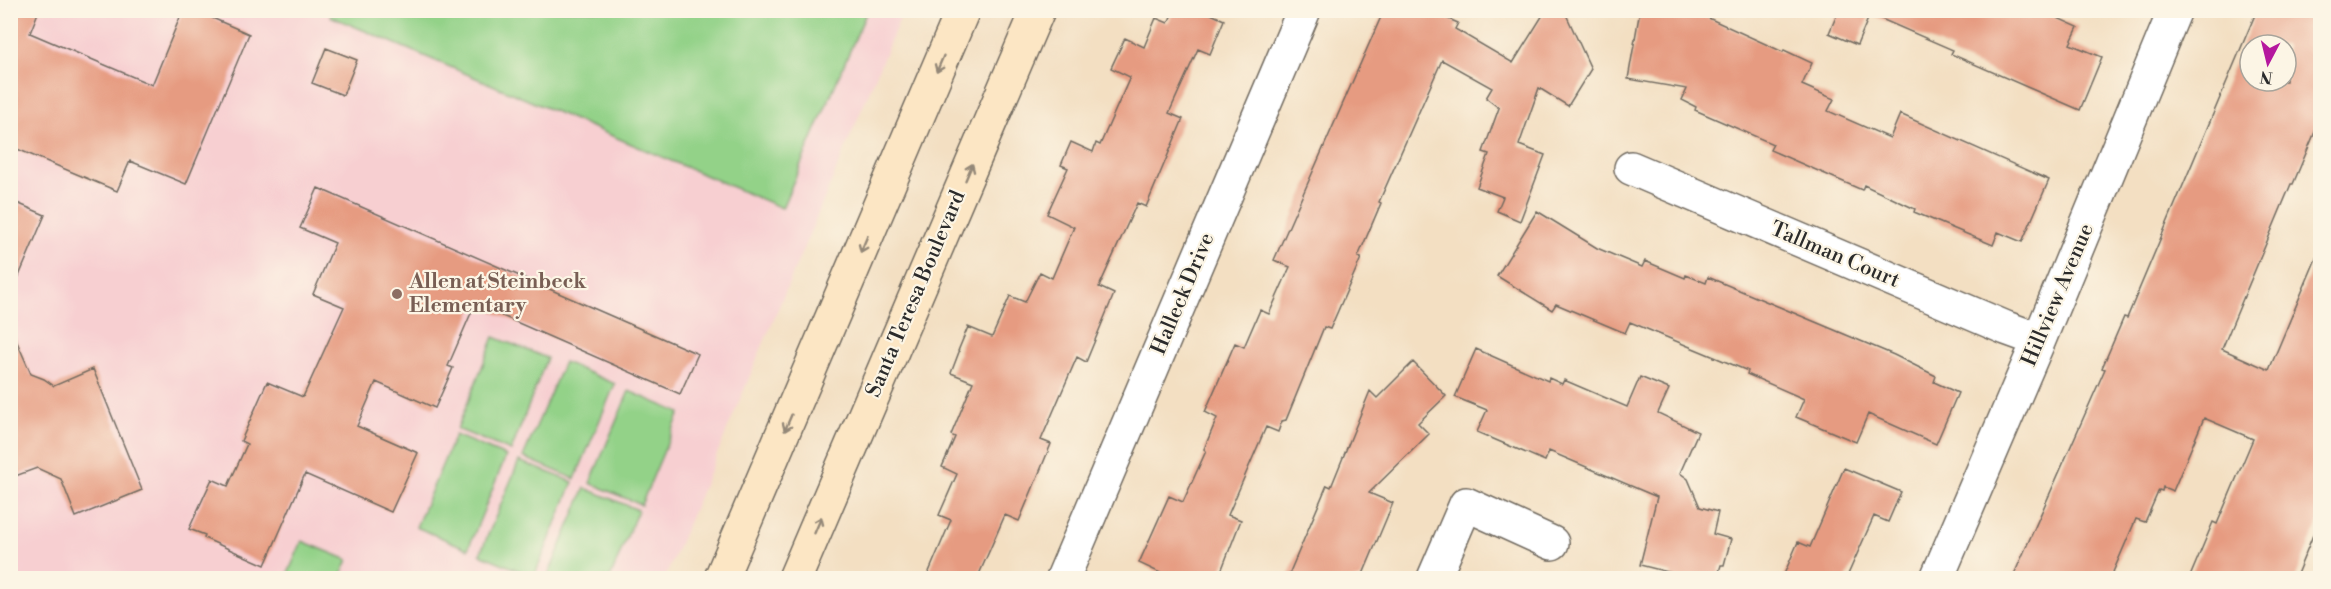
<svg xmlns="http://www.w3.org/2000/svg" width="2331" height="589" font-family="'Libre Bodoni',serif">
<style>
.built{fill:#f7cfd1}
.green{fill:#93d288;stroke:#5f7e5a;stroke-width:1.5}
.building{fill:#e69b81;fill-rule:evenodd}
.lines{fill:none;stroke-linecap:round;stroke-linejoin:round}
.minor-casing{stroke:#716a60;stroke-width:36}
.secondary-casing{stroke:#716a60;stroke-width:36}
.minor{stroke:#fff;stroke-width:33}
.secondary{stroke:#fce6c4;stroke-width:33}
.oneway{stroke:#948878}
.education-dot{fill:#8d6e63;stroke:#fcf5e5;stroke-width:2}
.labels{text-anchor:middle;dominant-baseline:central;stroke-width:4.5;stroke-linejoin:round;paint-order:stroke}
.street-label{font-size:21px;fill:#2b2b2b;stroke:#fcf5e5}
.education-label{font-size:21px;font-weight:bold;fill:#785e54;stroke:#fcf5e5;text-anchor:start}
</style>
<rect width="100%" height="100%" fill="#fcf5e5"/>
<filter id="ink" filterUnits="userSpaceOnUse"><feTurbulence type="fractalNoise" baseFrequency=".0167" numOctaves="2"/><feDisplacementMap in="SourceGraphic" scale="12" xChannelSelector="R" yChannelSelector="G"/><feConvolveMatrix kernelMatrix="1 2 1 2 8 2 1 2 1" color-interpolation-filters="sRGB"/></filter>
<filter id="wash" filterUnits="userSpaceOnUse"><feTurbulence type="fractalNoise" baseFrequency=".008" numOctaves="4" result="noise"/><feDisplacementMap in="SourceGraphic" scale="24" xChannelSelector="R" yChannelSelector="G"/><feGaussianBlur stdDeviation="1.35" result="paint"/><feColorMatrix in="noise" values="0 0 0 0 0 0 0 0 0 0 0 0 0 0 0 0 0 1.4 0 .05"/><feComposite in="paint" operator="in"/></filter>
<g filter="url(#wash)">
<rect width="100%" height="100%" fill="#f3dfc2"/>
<path class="built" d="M10,11h893l-238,567h-654z"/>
<path class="green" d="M332,10h535v1l-85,197 -452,-192z
M494,337l53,21 -36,93 -54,-22z
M564,362l51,22 -40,95 -52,-22z
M629,391l51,22 -39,92 -51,-22z
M455,435l51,21 -38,93 -52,-22z
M519,461l54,21 -39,95 -54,-23z
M585,488l53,22 -28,68h-63z
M302,541l46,19 -8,18h-54z"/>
<g id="blocks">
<path class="building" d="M10,10h29l-9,23 122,52 31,-75h11l55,24 -63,150 -56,-23 -13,30 -107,-45z
M1174,10h28l22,10 -14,34 -12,-5 -29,64 14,6 -37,88 -9,-4 -38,84 15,7 -28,68 -9,-5 -20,46 -16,37 10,4 -16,39 -16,38 -14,-6 -28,64h-51l25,-59 -12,-5 18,-41 -15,-7 13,-30 -4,-2 22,-53 -22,-9 8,-21 -1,-1 10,-24 24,10 18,-41 15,6 15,-30 12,6 22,-51 -27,-13 21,-46 -7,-3 10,-23 22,10 3,-9 4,2 30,-68 -19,-9 14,-30 19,9 12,-29 12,5z
M1384,10h63l-3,7 14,6 -3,6 58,34 33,-53h18l27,59 -23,37 -29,-18 -20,57 26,10 -25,66 -23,-10 6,-14 -26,-10 12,-33 -6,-2 16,-44 -13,-10 6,-10 -50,-28 -63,142 2,1 -23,54 3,1 -31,71 -6,-2 -38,93 -4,1 -4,11 -12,-5 -38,88 13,5 -23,59h-45l-34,-16 30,-67 14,6 23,-51 -2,-2 13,-31 -12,-6 30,-69 9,4 16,-37 9,4 21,-47 -16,-7z
M1640,10h51l92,42 1,-2 28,13 -10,22 32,14 -6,12 62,27 10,-24 149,66 -27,62 -24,-10 -5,13 -79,-33 1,-3 -51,-24 -2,5 -92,-40 3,-6 -78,-34 1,-3 -14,-7 5,-11 -59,-10z
M1839,10h201l38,17 -8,17 32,13 -22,53 -129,-56 2,-4 -83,-36 -13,31 -28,-12z
M2257,10h63v110l-27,64h-2l-69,165 47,21 51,-121v269l-25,61h-106l24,-57 4,2 36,-85 -49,-21 -31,73 -10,-4 -1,4 -3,-1 -14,32 -9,-3 -26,60h-98l93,-210 -3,-1 22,-51 3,1zM2250,45h36v36h-36z
M326,48l31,12 -14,35 -31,-12z
M318,188l380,166 -18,40 -205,-90 -27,62 5,2 -18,40 -59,-26 -19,44 61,27 -27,59 -86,-38 -40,91 -61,-27 1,-3 -16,-6 23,-50 16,7 19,-42 -6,-3 26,-59 36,15 41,-90 -31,-13 22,-51 -35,-15z
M10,200l35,15 -35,82z
M1537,211l60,37 45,19 3,-6 40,17 1,-3 20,8 2,-6 186,78 42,21 -2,6 24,11 -22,51 -68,-30 -12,28 -60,-25 8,-18 -57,-25 1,-3 -118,-49 -5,11 -69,-29 -4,6 -55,-34z
M10,326l21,48 13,5 10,7 39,-17 49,121 -66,27 -15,-38 -24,-11 -27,10z
M1476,349l72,32 1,-3 13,6 2,-4 63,27 13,-30 29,12 -11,24 40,19 -18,41 8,6 12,28 18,5 -5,22 18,5 -7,26h-3l-4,14h-47l2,-6 -32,-8 17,-68 -108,-46 -4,10 -68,-29 10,-22 -32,-13z
M1413,362l33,34 -28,27 11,11 -60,59 24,10 -32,76h-74l40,-94 4,2 39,-96 7,7z
M1844,468l57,24 -13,30 -14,-6 -28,63h-64l16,-37 12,5z"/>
</g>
</g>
<g filter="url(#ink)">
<use href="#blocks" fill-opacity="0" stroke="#716a60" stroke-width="1.5"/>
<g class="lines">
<defs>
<path id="minor" d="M1631,168l375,160 33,12
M1063,578l241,-568
M1434,578l32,-74 86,39
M1937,578l102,-238 136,-330"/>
<path id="secondary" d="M721,578l242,-568
M795,578l243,-568"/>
</defs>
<use href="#minor" class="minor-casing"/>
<use href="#secondary" class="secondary-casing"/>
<use href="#minor" class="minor"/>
<use href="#secondary" class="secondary"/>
</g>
<defs><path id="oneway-shaft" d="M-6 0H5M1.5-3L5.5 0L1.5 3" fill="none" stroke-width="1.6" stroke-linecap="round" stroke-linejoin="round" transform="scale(1.5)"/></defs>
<g class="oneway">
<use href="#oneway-shaft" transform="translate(940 64) rotate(113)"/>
<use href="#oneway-shaft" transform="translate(969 172) rotate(-67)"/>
<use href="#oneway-shaft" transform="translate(864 244) rotate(113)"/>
<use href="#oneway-shaft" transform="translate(788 423) rotate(113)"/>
<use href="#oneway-shaft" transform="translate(818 525) rotate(-67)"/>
</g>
</g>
<circle class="education-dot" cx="397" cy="294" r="6"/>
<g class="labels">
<g class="street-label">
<text transform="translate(1835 255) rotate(23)">Tallman Court</text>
<text transform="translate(916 294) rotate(-67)">Santa Teresa Boulevard</text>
<text transform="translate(1183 294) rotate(-67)">Halleck Drive</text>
<text transform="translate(2058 295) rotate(-67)">Hillview Avenue</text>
</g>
<g class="education-label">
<text x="409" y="282">Allen at Steinbeck<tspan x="409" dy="24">Elementary</tspan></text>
</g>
</g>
<rect width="2331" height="589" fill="none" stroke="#fcf5e5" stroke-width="36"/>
<g transform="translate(2268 63) rotate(187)"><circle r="28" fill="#fcf5e5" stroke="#a8a49b" stroke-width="1.5"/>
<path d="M0-4.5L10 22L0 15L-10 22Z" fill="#b5179e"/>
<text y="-9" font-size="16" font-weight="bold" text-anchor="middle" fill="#2b2b2b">N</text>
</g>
</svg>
